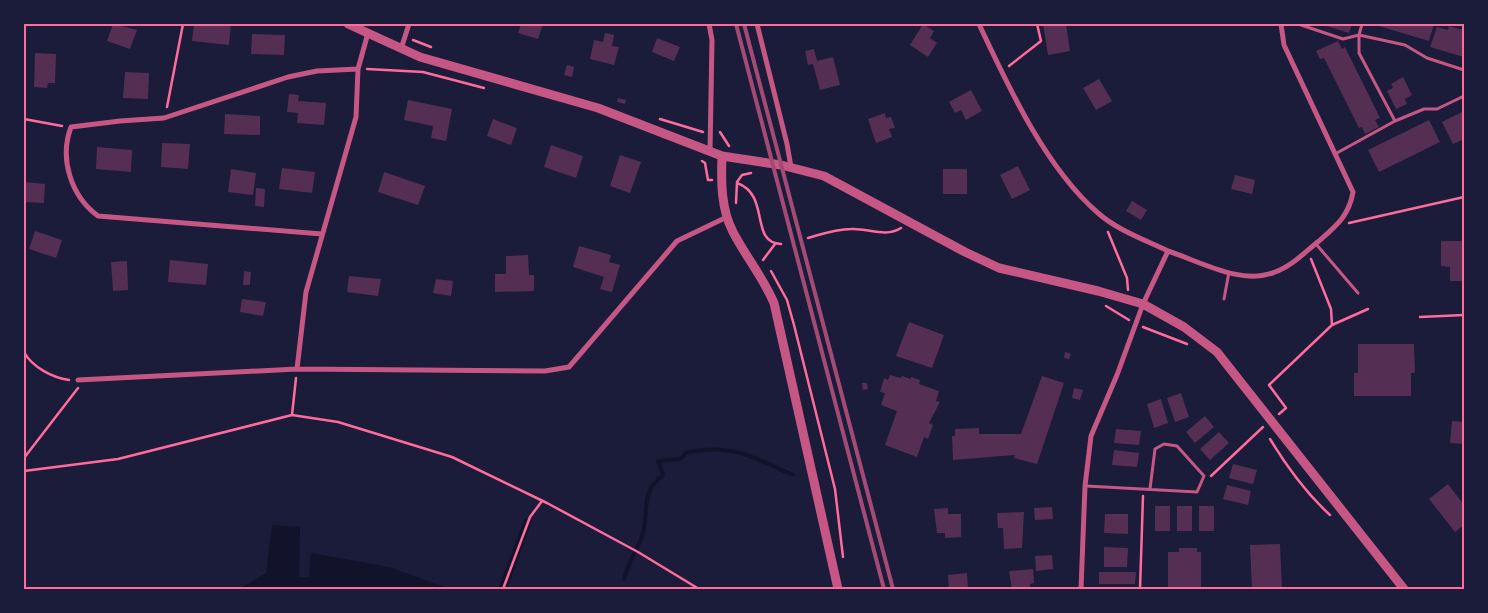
<svg xmlns="http://www.w3.org/2000/svg" width="1488" height="613" font-family="'Fira Sans Condensed',sans-serif">
<style>
.water{fill:#12122b}
.lines{fill:none;stroke-linecap:round;stroke-linejoin:round}
.stream{stroke:#12122b;stroke-width:4}
.building{fill:#542f53}
.path{stroke:#ff6b9d;stroke-width:2.5}
.service{stroke:#c65784;stroke-width:3}
.minor{stroke:#c65784;stroke-width:5}
.tertiary{stroke:#c65784;stroke-width:9}
.rail{stroke:#a44b75;stroke-width:4}
.neatline{fill:none;stroke:#ff6b9d;stroke-width:2}
</style>
<rect width="100%" height="100%" fill="#1b1b3a"/>
<path class="water" d="M525,518l7,3 -25,68h-9z
M272,525l28,2 -1,50h10l2,-24 78,14 61,22h-211l27,-16z"/>
<g class="lines">
<path class="stream" d="M624,579c4,-15 11,-26 17,-40 10,-25 -3,-45 22,-64l-5,-14 22,-2 6,-6c44,-11 69,5 107,22"/>
</g>
<path class="building" d="M113,24l24,6 -7,19 -23,-8z
M194,24h37l-2,21 -37,-4z
M521,24h22l-5,15 -20,-6z
M923,24l11,7 -4,7 7,5 -9,14 -18,-12z
M1043,24h23l4,27 -22,4z
M1320,24h32l-3,9z
M1372,24h62l-5,17z
M1449,26l14,4 1,27 -34,-10 7,-20 11,3z
M605,33l9,2 -2,11 7,1 -5,18 -24,-6 4,-19 9,2z
M252,34l33,1 -1,20 -33,-1z
M657,38l23,9 -6,14 -22,-9z
M1338,41l4,8 3,-2 35,71 -5,2 4,7 -14,7 -3,-7 -3,1 -35,-70 -4,1 -4,-8z
M814,49l3,12 16,-4 7,28 -20,5 -7,-26 -5,1 -3,-14z
M35,53l21,1 -1,29h-7l-1,5 -13,-1z
M567,65l7,2 -2,10 -8,-2z
M125,72l24,1 -1,26 -25,-1z
M1403,77l9,18 -7,4 2,5 -11,5 -9,-18 6,-3 -2,-4z
M1099,79l13,22 -16,9 -13,-22z
M971,90l11,21 -16,9 -5,-10 -6,3 -6,-11z
M289,94l10,1 -1,6 28,2 -2,22 -27,-2 1,-10 -11,-1z
M618,98l8,2 -1,4 -8,-2z
M408,100l44,9 -6,32 -15,-3 2,-12 -29,-6z
M1464,111v28l-11,5 -11,-22z
M885,113l1,5 5,-1 4,11 -6,1 3,8 -16,6 -8,-24z
M225,114l35,2v19l-36,-1z
M493,119l24,9 -6,17 -24,-9z
M1429,120l11,22 -61,30 -11,-22z
M162,143l28,1 -2,25 -27,-2z
M551,145l32,11 -7,22 -32,-11z
M97,147l35,3 -1,22 -35,-3z
M620,155l21,7 -11,31 -20,-7z
M1018,166l12,24 -18,9 -12,-24z
M282,168l33,4 -3,21 -33,-4z
M231,169l25,4 -3,22 -25,-3z
M943,169h24v25h-24z
M384,172l41,14 -7,19 -40,-13z
M1235,175l20,5 -3,14 -21,-5z
M24,182l21,2 -1,19 -20,-1z
M256,188l9,1 -1,18 -9,-1z
M1132,201l15,9 -6,10 -15,-9z
M35,231l27,9 -6,18 -27,-9z
M1441,241h23v40h-14v-14l-9,-1z
M579,246l32,9 -2,7 11,3 -8,27 -12,-3 4,-12 -31,-10z
M528,255l1,20h5v16l-39,1v-18h11v-18z
M170,260l38,4 -2,21 -38,-3z
M127,261l1,29 -15,1 -2,-29z
M244,271l7,1 -1,13h-7z
M349,276l32,3 -3,17 -31,-4z
M436,279l17,2 -2,15 -18,-3z
M242,299l24,3 -3,14 -23,-4z
M909,322l35,13 -12,33 -36,-12z
M1358,344h56l1,29h-4v23h-57v-23h4z
M1065,352l6,2 -2,5 -5,-1z
M890,375l11,3 1,-2 9,3v-2l9,3 -1,4 20,7 -3,10 4,1 -11,21 4,2 -5,14 -4,-2 -7,20 -32,-12 12,-34 -16,-6 4,-12 -5,-1 4,-14 4,2z
M1042,376l22,7 -27,81 -23,-6 1,-3 -62,5 -1,-24h3v-7l24,-1v6h42z
M862,383h5l1,6 -5,1z
M1074,388l9,2 -3,10 -8,-2z
M1181,393l8,24 -14,5 -8,-24z
M1161,399l7,24 -14,5 -7,-24z
M1205,416l9,11 -19,16 -9,-11z
M1452,421l12,1v22l-14,-1z
M1116,429l25,2 -2,14 -25,-2z
M1219,432l10,11 -19,17 -10,-11z
M1114,450l25,3 -2,14 -25,-2z
M1233,464l24,6 -4,14 -24,-6z
M1448,484l16,21v20l-9,7 -26,-33z
M1227,485l24,6 -3,14 -25,-6z
M1155,506h15v25h-15z
M1177,506h15v25h-15z
M1199,506h15v25h-15z
M1052,507l1,12 -18,1 -1,-12z
M948,508v6h13v23l-16,1v-5h-8l-3,-24z
M1024,512l-2,36 -18,1 -1,-21h-5l-1,-15z
M1105,514h23v20l-24,-1z
M1280,544l2,45h-30l-2,-44z
M1104,547l24,1 -1,19h-23z
M1179,548h18v4h4v37h-33v-37h11z
M1052,555l1,14 -17,2 -1,-15z
M1033,569l1,14 -4,1v5h-18l-3,-18z
M1099,572h37l-1,12h-36z
M967,573l1,16h-19l-1,-14z"/>
<g class="lines">
<path class="path" d="M413,40l18,7
M1009,66l32,-25 -4,-17
M367,69l56,3 61,16
M167,107l16,-83
M24,119l38,7
M660,119l43,13
M720,132l9,14
M702,161l3,2 3,17h4
M737,183c34,12 12,60 44,61
M736,203l1,-21 5,-7 9,-2
M1349,223l115,-26
M1108,232l19,46 1,12
M808,238c14,-4 28,-9 43,-9 18,-1 34,9 50,-1
M763,260l12,-16
M771,271l16,29 7,25 41,164 8,68
M1106,306l23,14
M1420,317l44,-2
M1332,325l36,-16
M1143,327l44,17
M24,352c8,15 29,26 45,28
M1279,414l7,-6 -17,-23 63,-60 -1,-16 -20,-50
M292,415l4,-37
M1270,439c17,28 36,54 60,76
M24,458l54,-70
M24,471l94,-12 174,-44 46,7 114,35 95,46 91,49 61,37
M1211,476l52,-49
M503,589l27,-72 12,-16
M1140,589l3,-93"/>
<path class="service" d="M1298,24l45,15 16,-4 46,10 22,13 37,12
M1362,24l-3,11v18l36,68
M1335,154l60,-33 29,-12h13l27,-13
M1316,244l42,49
M1224,299l5,-27
M1086,486l111,6 7,-16 -27,-30 -13,-2 -9,5 -5,40"/>
<path class="minor" d="M709,24l3,16 -2,111
M757,24l30,120 4,23
M979,24c29,62 66,143 119,189 19,17 47,27 70,38
M401,49l8,-25
M322,234l-224,-18c-27,-20 -39,-57 -27,-89l49,-6 44,-3 124,-41 29,-6 41,-2
M297,369l9,-77 50,-175 2,-48 10,-36
M78,380l219,-11 248,2 24,-4 108,-126 50,-24
M1081,589l4,-103 6,-50 26,-61 26,-71 25,-53c31,10 74,35 107,21 17,-6 30,-20 44,-31 17,-15 30,-25 34,-49l-69,-147 -3,-21"/>
<path class="tertiary" d="M348,24l72,33 178,51 124,48 59,9 43,11 141,76 34,16 99,23 45,13 41,23 33,25 187,237
M722,156c-1,26 -1,53 11,76 13,25 30,45 41,71l64,286"/>
<path class="rail" d="M736,24l148,565
M744,24l149,565"/>
</g>
<rect width="1488" height="613" fill="none" stroke="#1b1b3a" stroke-width="50"/>
<rect x="25" y="25" width="1438" height="563" class="neatline"/>
</svg>
